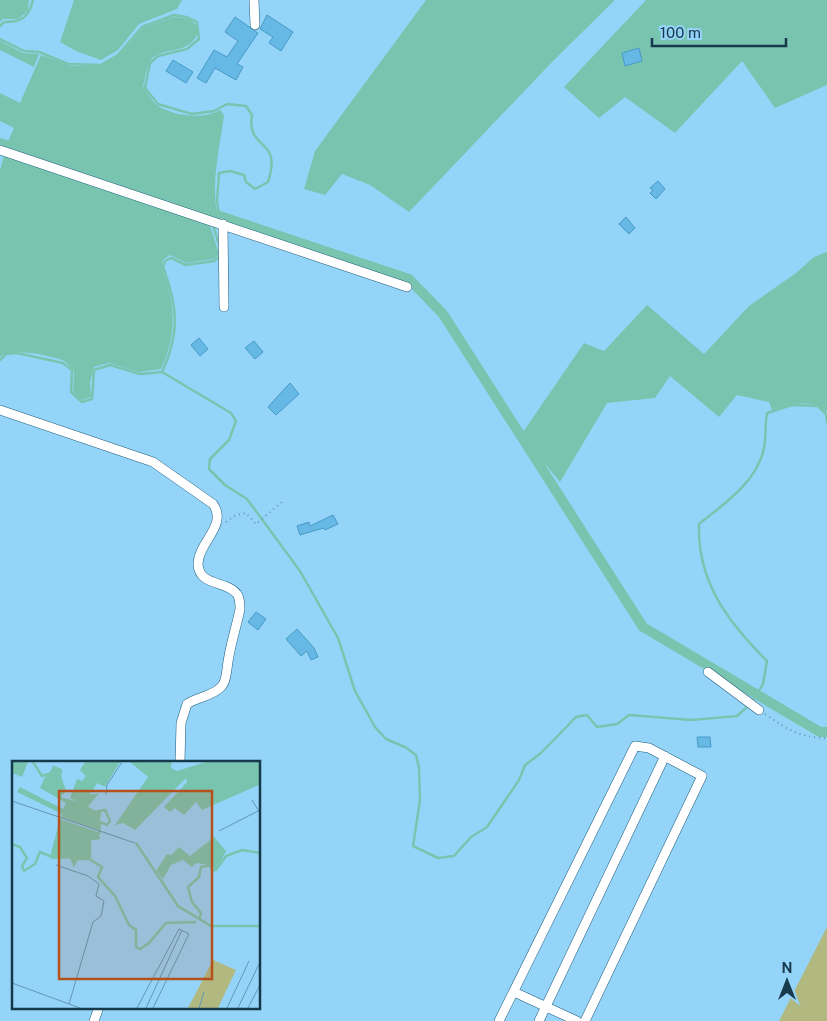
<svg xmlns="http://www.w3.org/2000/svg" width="827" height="1021" font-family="'Public Sans',sans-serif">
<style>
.green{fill:#b1b980}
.water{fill:#79c4af}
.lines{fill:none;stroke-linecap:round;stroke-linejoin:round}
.stream{stroke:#79c4af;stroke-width:2.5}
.canal{stroke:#79c4af;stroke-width:10}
.building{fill:#66b8e5;stroke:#489ac6}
.street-casing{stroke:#1d5d7e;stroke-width:10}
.path{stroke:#6296b3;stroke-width:2;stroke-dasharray:1 4;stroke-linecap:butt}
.street{stroke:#fff;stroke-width:9}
.inset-river{fill:none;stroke:#79c4af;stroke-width:2.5}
.inset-road{fill:none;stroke:#6396b4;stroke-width:1}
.view{fill:#b4511c;fill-opacity:0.15;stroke:#b4511c;stroke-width:2.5}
.inset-edge{fill:none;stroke:#17394c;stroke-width:2.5}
</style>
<rect width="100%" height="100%" fill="#95d4f9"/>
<path class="green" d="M827,927v94h-48z"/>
<path class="water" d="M0,0h29l-1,11 -10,8h-15l-3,3z
M74,0h108l-5,9 -38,15 -21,26 -17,10 -25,-9 -16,-9z
M426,0h189l-62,61 -144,151 -39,-27 -28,-11 -17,21 -21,-6 11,-38z
M646,0h181v85l-52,23 -33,-47 -67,72 -50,-36 -26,21 -35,-31z
M173,17c12,1 20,1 26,13 -9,29 -42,14 -50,33 -3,7 -4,16 -6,23 4,6 9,16 15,20 17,10 44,14 62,4l4,5c-4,32 -13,65 -7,98l-210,-69 7,-16 -14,-7v-28l20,10 21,-48 29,11h30l20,-12 23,-26z
M0,41l23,12 16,1 -5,13 -34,-17z
M4,156l205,66 10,32 -5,5 -28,4 -16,-8 -7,5c-3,10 3,16 5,26 8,31 6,55 -7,83l-22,3 -30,-9 -15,4 -4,16 1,14 -9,3 -9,-8 1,-21c-4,-4 -7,-9 -12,-11 -14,-5 -51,-13 -62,-3v-187z
M827,252v160c-18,-14 -34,-8 -55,-2l-3,-8 -32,-7 -18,22 -49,-41 -15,22 -48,5 -47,79 -39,-47 63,-92 20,8 43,-46 57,49 45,-48 47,-33 18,-16z"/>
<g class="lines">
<path class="stream" d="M0,26l4,-4c18,0 25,-5 29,-22
M0,39l24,12 15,1 29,12 33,1 17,-10 24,-28 32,-12 12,2 11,5 2,17 -12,10 -29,7 -8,7 -5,25 13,16 34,10 22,-3 13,-7 19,2 6,9c-6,37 31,21 16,67l-13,7 -9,-7 -2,-7 -14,-4 -11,2 -2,28 2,15 -4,4
M213,225l7,23
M0,360l6,-6 11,-1 46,10 9,7 -1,22 11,10 10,-3 2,-29 16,-5 30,9 22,-2 69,41 5,8 -7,19 -19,19 -1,10 16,16 22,14 53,72 38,67 17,53 20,36 11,12 19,8 11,8 3,13 1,32 -7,46 25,12 16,-2 17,-19 16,-10 32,-47 6,-15 16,-12 35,-36 11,-2 10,12 20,-3 12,-9 62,5 46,-4 11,-10
M162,372c18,-38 16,-66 1,-105l2,-6 6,-3 15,7 28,-4 6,-5
M752,702l11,-18 4,-23c-39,-39 -70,-79 -68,-137 24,-19 59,-43 65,-76 2,-11 1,-23 3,-35l25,-8 26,1 8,8 1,8"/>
<path class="canal" d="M0,143l409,136 34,35 200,313 177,105h7"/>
</g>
<path class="building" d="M267,15l26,17 -12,19 -12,-8 4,-6 -13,-8z
M235,17l23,16 -21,31 6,3 -7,13 -21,-12 -9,15 -9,-5 17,-28 13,7 11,-16 -13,-9z
M639,48l3,13 -17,5 -3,-13z
M173,60l20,12 -7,11 -20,-12z
M658,181l7,8 -9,10 -6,-6 3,-2 -3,-3z
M626,217l9,11 -6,6 -10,-10z
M199,338l9,11 -8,7 -9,-11z
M254,341l9,11 -8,7 -10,-11z
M290,383l9,11 -23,21 -8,-8z
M333,515l5,9 -13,6 -2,-2 -23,7 -3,-9 12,-4 1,4z
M256,612l10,7 -8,11 -10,-8z
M297,629l17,19 4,9 -7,3 -4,-9 -6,5 -15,-17z
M697,737h13l1,10h-13z"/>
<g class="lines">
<defs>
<path id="street" d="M254,0l1,25
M0,150l407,137
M223,224l1,83
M0,410l153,52 60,42c15,21 -14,38 -15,59 0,24 29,17 39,31 3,4 3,10 3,15 -4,20 -11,39 -13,60 -1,6 -1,13 -6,18 -8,9 -24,10 -34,17l-6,19 -1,39
M708,672l51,38
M514,992l63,29
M94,1021l5,-14
M499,1021l136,-275 14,2 53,28 -117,245
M539,1021l126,-265"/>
</defs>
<use href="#street" class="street-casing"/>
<path class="path" d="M226,522l10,-7 10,-2 10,11 26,-22
M765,714c21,15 36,24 62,24"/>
<use href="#street" class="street"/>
</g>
<g transform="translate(12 761)">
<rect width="248" height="248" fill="#95d4f9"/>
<path d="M201,199l23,10 -18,38h-30z" fill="#b1b980"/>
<path d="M0,1h16l-6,15 -10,-4zM73,1h35l-15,25 -8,-4 -5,9 -14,10 -8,-4 7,-19 5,2 4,-5 -6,-6zM118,1h42l-1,6 6,3 29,-9h53v23l-57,25 -6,-8 -12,13 -9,-7 -5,4 -6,-5 23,-25 -1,-4 -51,52 -12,-7 -8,2 33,-48zM43,7l5,2 -1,8 6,12 -6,8 19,5 8,-7 9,-1 -9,11 7,6h8l-2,18 -38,-13 1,-3 -45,-22 3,-5 43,22 3,-6 -26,-15 5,-11zM48,58l38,13 1,6 -10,1v20l-12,-1 -2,6 -4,-7h-21zM202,76l12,14 -10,19 -6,-5 -14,-2 -4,4 -9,-7 -12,5 -8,14 -7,-8 11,-17 4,1 8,-8 11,9z" fill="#79c4af"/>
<path class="inset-river" d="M21,1l9,14 9,-3 3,-6 7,3 -1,7 5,14 -6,5 3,3 16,4 8,-7 10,-1 -10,12 9,5 10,-2 5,11 -3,4 -7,-3 -1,13M124,82l42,63 33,20h49M0,83l8,3 7,11 -5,8 2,5 11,-7 5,-12 14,6 17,-1 3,8 3,-6h12l13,8 -4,10 17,19 14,29 7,5v17l4,2 9,-6 17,-20 30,-1M78,97v-19l10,-1M187,159l2,-7 -9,-11 -4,-15 11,-10 2,-10 9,-2 2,5h4l10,-14 16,-6 18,3"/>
<path class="inset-road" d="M94,34l1,-10 15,-23M240,39l8,13M0,40l123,42M207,70l39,-20M44,104l32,11 11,8 -3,12 8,5 -3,15 -8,6 -24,82M0,222l68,25M125,247l42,-79 10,5 -36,74M134,247l36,-78M187,247l5,-16M215,247l22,-47M226,247l21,-44M236,247l12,-23"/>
<path class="view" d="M47,30h153v188h-153z"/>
<rect width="248" height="248" class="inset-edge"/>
</g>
<g transform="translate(787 981)" stroke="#95d4f9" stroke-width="4" paint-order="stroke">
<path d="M0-4L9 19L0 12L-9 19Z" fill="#17394c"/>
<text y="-8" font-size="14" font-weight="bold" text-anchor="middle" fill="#17394c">N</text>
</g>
<path d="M652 38v8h134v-8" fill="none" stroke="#17394c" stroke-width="2.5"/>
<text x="660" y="38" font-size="15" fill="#17394c" stroke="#95d4f9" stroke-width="4" paint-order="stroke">100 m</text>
</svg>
